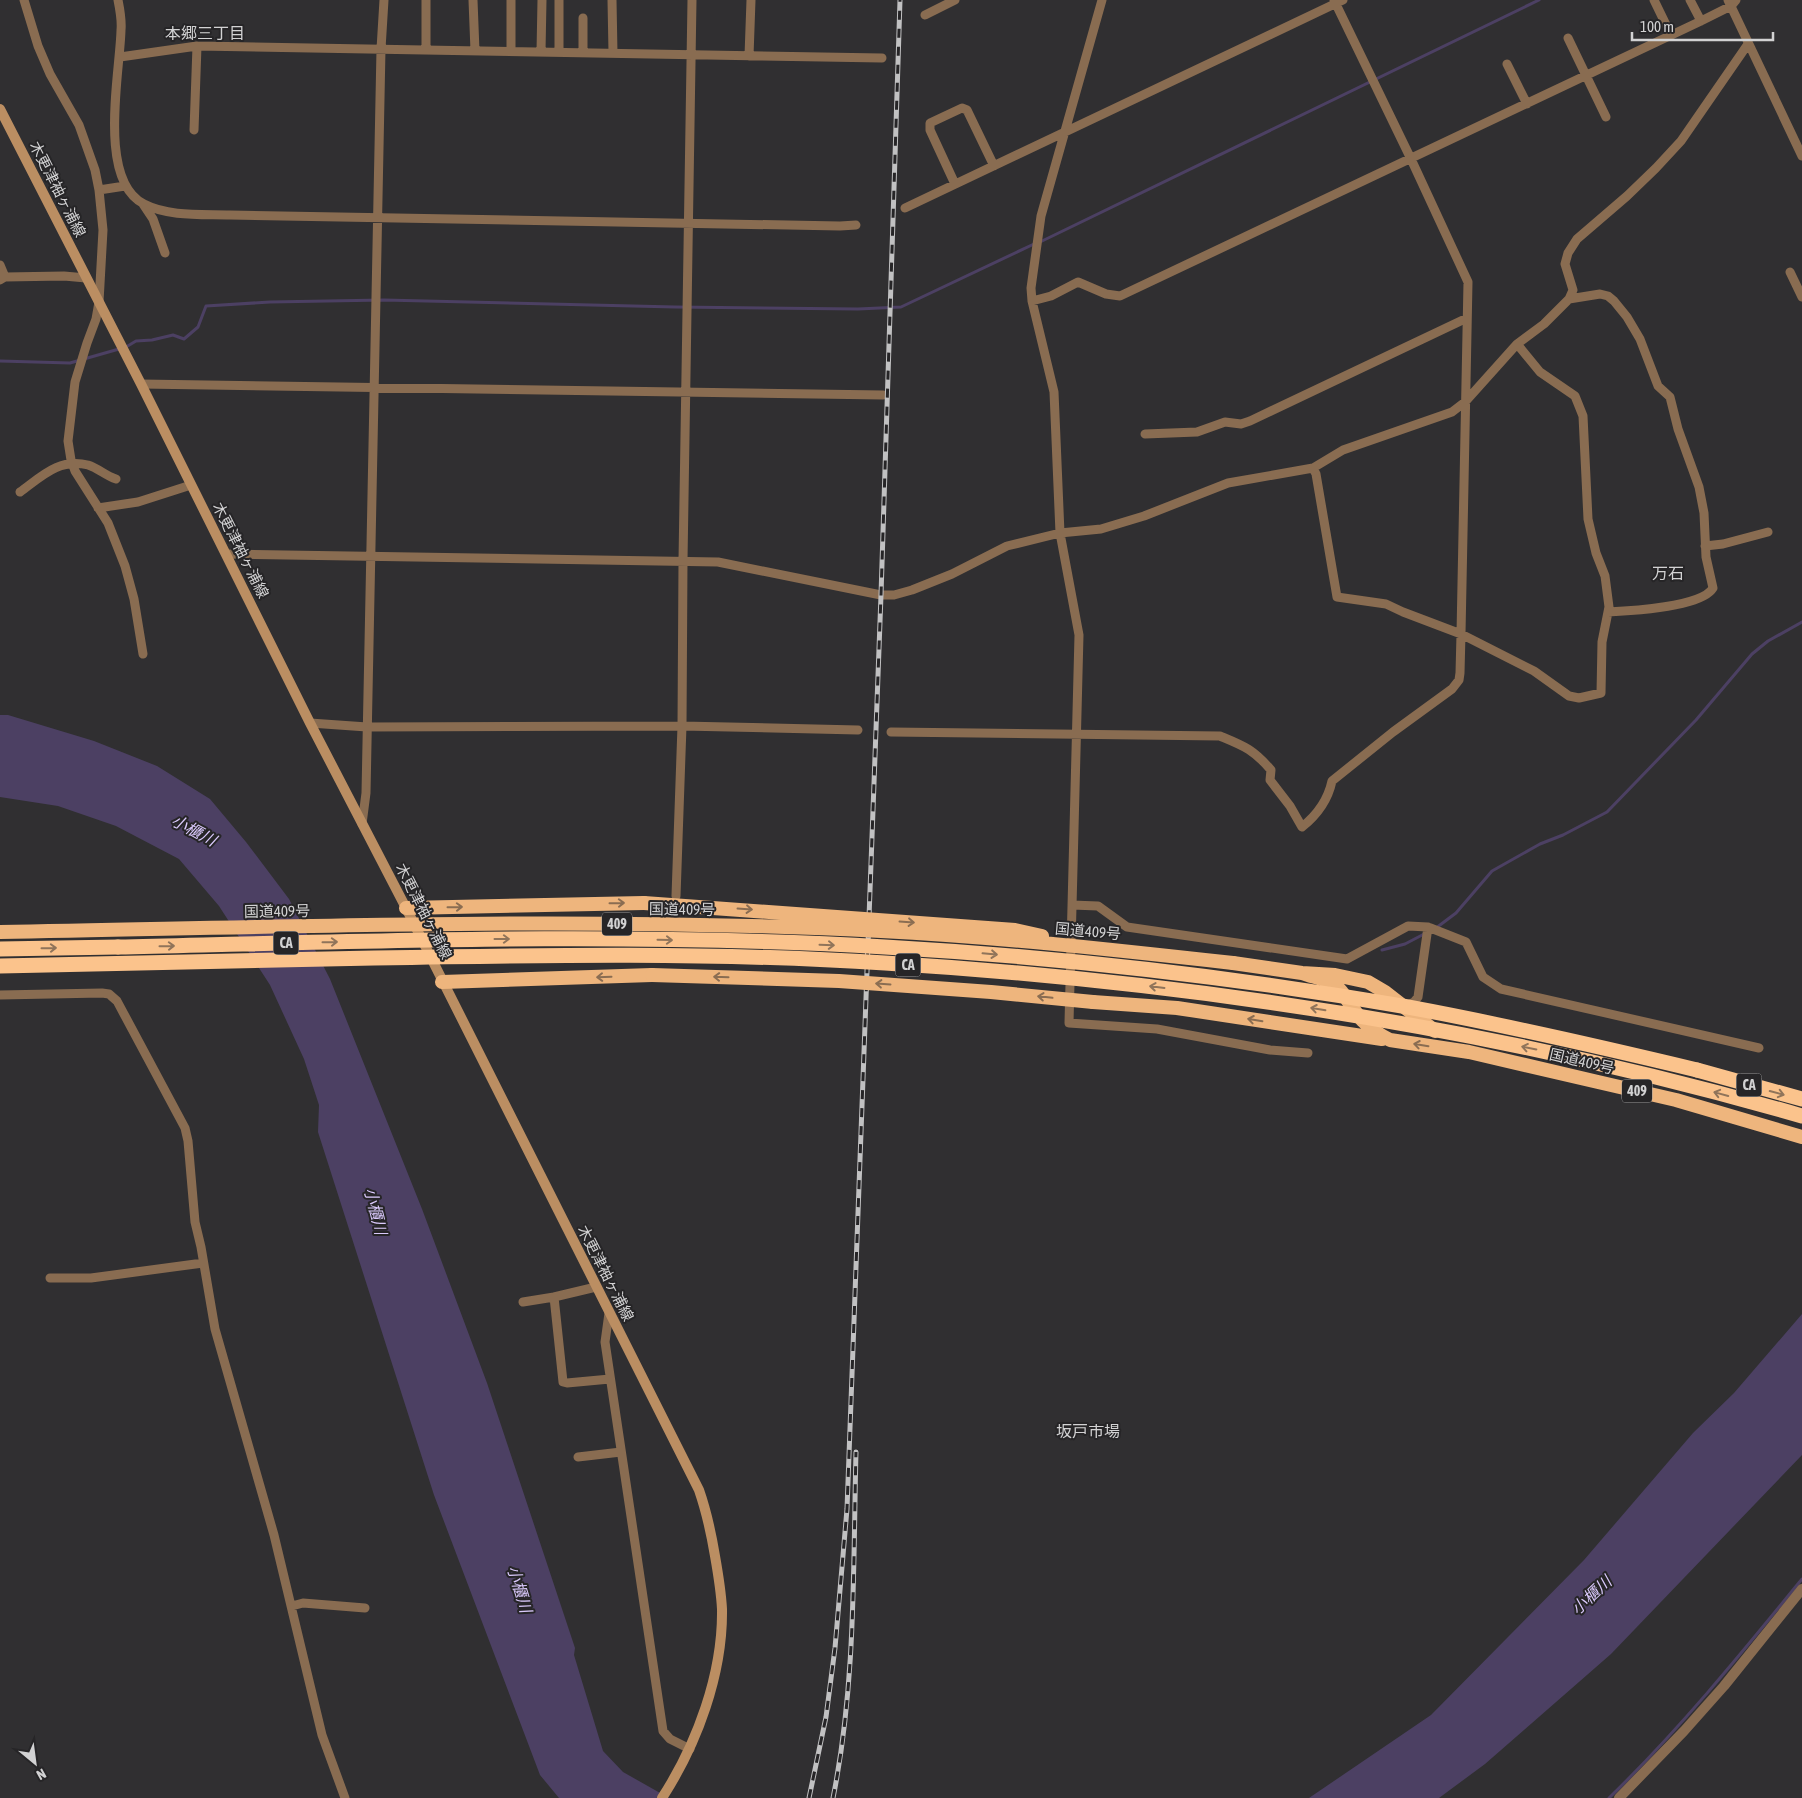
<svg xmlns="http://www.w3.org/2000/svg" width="1802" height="1798" font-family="'Asap Condensed','Noto Sans JP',sans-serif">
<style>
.water{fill:#4c4063}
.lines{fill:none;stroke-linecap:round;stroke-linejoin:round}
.stream{stroke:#4c4063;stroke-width:3}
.minor{stroke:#896c51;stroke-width:9}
.tertiary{stroke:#896c51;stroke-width:10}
.secondary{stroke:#bb8e62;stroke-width:10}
.trunk{stroke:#eeb57d;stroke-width:14}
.motorway{stroke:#fbc38c;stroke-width:15}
.rail-casing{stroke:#c1c1c2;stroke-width:5}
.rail{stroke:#262527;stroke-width:3;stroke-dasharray:9;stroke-linecap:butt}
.trunk-bridge{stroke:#eeb57d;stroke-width:14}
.motorway-bridge{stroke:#fbc38c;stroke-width:15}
.oneway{stroke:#8a6d52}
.oneway2{stroke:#90745a}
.labels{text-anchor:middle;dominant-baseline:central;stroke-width:4;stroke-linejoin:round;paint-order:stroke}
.shield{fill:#262527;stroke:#9e9e9f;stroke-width:1}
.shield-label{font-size:14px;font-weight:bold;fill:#d2d2d3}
.street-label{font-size:15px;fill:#d2d2d3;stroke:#262527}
.neighbourhood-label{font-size:16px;fill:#d2d2d3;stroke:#262527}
.water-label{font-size:16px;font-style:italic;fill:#dac9fc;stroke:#262527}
</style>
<rect width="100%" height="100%" fill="#302f31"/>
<path class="water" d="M0,715h8l86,26 63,25 53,33 36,43 43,57 41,80 92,230 65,174 88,265 -1,7 29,96 20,21 46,26h-110l-19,-23 -106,-280 -116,-363 1,-27 -15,-46 -34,-74 -51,-79 -40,-47 -63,-33 -58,-20 -58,-9z
M1802,1314v141l-191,199 -126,110 -46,34h-130l122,-83 153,-155 109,-127 41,-40z"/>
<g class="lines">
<path class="stream" d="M1040,242l499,-242
M0,361l70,2 56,-16 10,-6 16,-1 21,-5 11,4 14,-12 8,-21 64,-4 114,-2 291,7 183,2 43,-2 133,-63
M1436,928l20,-15 36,-42 48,-27 23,-9 44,-23 89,-92 56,-66 16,-13 34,-19
M1382,950l23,-6 21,-11
M1609,1798c70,-68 131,-143 193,-219"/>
<path class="minor" d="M24,0l14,46 12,28 29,51 16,45 4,20 4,40 -4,72 -3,17 -9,24 -12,39 -7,59 3,19 4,11 33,52 17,43 9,33 9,55
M118,0c2,10 4,20 3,30 -1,43 -24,150 23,174 25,13 59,10 86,11l610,11 16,-1
M473,0l2,51
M612,0l1,53
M1102,0l-61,216 -10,72 1,13 22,91 6,141 19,102 -10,388 88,6 113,21 38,3
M1654,0l17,35
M1690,0l11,21
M1728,0l74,156
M925,15l30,-15
M1568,38l38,79
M426,50v-50
M511,51v-51
M541,52l1,-52
M559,52v-52
M583,53v-35
M749,56l2,-56
M120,57l77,-11 685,12
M1507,64l20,40
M194,130l3,-84
M955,184l-25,-54v-7l32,-15 5,2 27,56
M99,190l26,-4
M143,204l10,15 12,34
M905,208l438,-208
M0,265l5,12
M1790,272l12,25
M0,280l5,-3 59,-1 22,2
M1569,299l31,-5 8,2 6,5 13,16 13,22 18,47 12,11 8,32 21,58 5,26 2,44 7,31c-11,19 -83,23 -105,24
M1032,301l19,-5 27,-14 28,12 14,2 581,-275 30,-15 5,-6
M141,384l742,11
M1145,434l52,-2 28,-10 16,2 9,-3 217,-103
M1313,468l3,6 21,123 49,7 17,8 58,22 73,37 35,25 10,2 22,-5 1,-51 7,-35 -4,-31 -9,-23 -8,-34 -5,-103 -8,-20 -35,-24 -23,-28
M20,492c22,-16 39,-34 68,-27 10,3 18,11 28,14
M98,508l40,-6 53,-17
M1705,546l18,-2 45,-12
M226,554l492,8 163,33h13l18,-5 40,-16 55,-28 53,-13 41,-4 43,-13 84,-33 85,-15 30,-18 109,-38 13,-10 52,-58 27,-20 25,-25 4,-9 -8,-26 3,-11 9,-14 50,-43 29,-28 25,-27 67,-97
M310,723l57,4 315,-1 176,4
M891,732l329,4c24,10 33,13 51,34l-1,10 20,26 12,21c15,-12 26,-27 30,-46l61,-49 59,-43 7,-9 1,-7 1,-39 7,-352 -57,-123 -77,-159
M362,824l4,-31 15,-744 3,-49
M676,896l6,-170 1,-165 9,-561
M1072,905l26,1 29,21 220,32 61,-33 20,1 38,15 17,35 18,12 258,59
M0,995l102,-2 7,1 8,7 68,127 3,13 7,81 6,25 14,82 59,206 48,200 23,63
M1406,1006l8,-4 4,-5 10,-70
M50,1278h41l112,-15
M554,1297l42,-10
M523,1302l31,-5 9,85 4,1 43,-4
M609,1313l-4,29 58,389 7,8 20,10
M578,1457l43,-5
M292,1606l11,-3 62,5"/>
<path class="tertiary" d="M1619,1798l65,-67 40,-45 78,-97"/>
<path class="secondary" d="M0,109l141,275 169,339 96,185 293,582c8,23 12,42 16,66 3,17 6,35 7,53 1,65 -25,135 -60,189"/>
<path class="trunk" d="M406,908l238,-5
M1233,963l69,10 33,2 33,7 17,10 50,39
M1302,973c10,4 25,6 33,12 9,7 13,17 19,25 9,13 21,23 36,30l79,12 129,30 78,18 126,37
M442,982l210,-7
M1093,1002l84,6 205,31"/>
<path class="motorway" d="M0,949l118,-2
M1697,1070l105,29"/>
<defs>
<path id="rail" d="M809,1798l17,-81 9,-69 12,-139 34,-914 19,-595
M833,1798c23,-114 20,-230 23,-346"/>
</defs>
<use href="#rail" class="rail-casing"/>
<use href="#rail" class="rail"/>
<path class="trunk-bridge" d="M644,903l371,27 27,6
M0,932c293,-5 588,-16 881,-1 118,6 235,19 352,32
M652,975l187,6 152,11 102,10"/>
<path class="motorway-bridge" d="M118,947c256,-6 512,-15 767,0 175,10 350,30 523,60 97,18 193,40 289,63
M0,966c125,-3 250,-5 374,-8 170,-3 341,-6 511,5 310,19 619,67 917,153"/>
</g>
<defs><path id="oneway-shaft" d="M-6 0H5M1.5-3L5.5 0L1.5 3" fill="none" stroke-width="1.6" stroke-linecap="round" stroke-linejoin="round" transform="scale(1.25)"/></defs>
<g class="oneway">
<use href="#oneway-shaft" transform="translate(617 903) rotate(-1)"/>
<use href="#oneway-shaft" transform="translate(455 907) rotate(-1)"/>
<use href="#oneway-shaft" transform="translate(745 909) rotate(4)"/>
<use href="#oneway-shaft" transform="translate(907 922) rotate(4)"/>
<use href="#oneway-shaft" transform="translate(604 977) rotate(178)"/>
<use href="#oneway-shaft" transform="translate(721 977) rotate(-178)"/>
<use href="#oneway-shaft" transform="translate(883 984) rotate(-176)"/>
<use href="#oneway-shaft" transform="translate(1045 997) rotate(-174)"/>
<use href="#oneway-shaft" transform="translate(1255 1020) rotate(-171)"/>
<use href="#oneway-shaft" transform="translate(1421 1045) rotate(-171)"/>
</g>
<g class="oneway2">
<use href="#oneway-shaft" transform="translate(502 939)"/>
<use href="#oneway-shaft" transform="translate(665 940) rotate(1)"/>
<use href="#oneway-shaft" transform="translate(330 942) rotate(-1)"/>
<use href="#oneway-shaft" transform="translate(827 945) rotate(2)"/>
<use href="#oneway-shaft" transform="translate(167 946) rotate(-1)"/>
<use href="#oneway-shaft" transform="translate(49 948) rotate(-1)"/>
<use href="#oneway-shaft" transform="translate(990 954) rotate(5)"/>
<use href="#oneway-shaft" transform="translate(1157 987) rotate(-173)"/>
<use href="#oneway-shaft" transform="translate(1318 1009) rotate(-171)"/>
<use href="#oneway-shaft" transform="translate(1529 1048) rotate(-169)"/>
<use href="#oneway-shaft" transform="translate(1777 1093) rotate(15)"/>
<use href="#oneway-shaft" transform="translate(1721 1094) rotate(-165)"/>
</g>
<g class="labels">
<g class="shield">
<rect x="602" y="912.5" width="30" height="23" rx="4"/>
<rect x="273.5" y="931.5" width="25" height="23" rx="4"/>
<rect x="895.5" y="953.5" width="25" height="23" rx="4"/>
<rect x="1736.5" y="1073.5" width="25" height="23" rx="4"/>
<rect x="1622" y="1079.5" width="30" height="23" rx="4"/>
</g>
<g class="shield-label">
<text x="617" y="924">409</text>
<text x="286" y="943">CA</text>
<text x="908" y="965">CA</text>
<text x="1749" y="1085">CA</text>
<text x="1637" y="1091">409</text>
</g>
<g class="street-label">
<text transform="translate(58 189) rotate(63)">木更津袖ヶ浦線</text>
<text transform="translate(241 550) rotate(63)">木更津袖ヶ浦線</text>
<text transform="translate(682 909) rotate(1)">国道409号</text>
<text transform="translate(277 911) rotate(-1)">国道409号</text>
<text transform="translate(424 911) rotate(63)">木更津袖ヶ浦線</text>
<text transform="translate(1088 931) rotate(5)">国道409号</text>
<text transform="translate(1582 1061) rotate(13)">国道409号</text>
<text transform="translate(606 1273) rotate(63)">木更津袖ヶ浦線</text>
</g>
<g class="neighbourhood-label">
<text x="205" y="33">本郷三丁目</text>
<text x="1668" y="573">万石</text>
<text x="1088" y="1431">坂戸市場</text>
</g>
<g class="water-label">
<text transform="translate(194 830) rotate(28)">小櫃川</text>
<text transform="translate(376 1211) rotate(76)">小櫃川</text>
<text transform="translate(520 1589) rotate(73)">小櫃川</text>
<text transform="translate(1591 1595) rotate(-43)">小櫃川</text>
</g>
</g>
<g transform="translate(35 1763) rotate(151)" stroke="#262527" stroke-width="4" paint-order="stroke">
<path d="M0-4L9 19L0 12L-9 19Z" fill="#d2d2d3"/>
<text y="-8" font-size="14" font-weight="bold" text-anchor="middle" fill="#d2d2d3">N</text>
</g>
<path d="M1632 32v8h141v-8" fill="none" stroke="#d2d2d3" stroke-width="2.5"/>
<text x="1640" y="32" font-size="15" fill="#d2d2d3" stroke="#262527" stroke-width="4" paint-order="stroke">100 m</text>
</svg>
